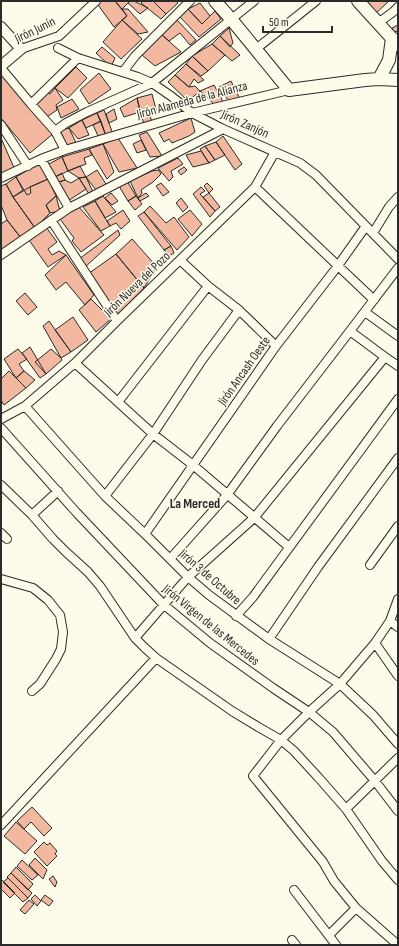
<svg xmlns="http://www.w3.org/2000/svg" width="399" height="946" font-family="'Sofia Sans Condensed',sans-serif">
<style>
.building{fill:#f2b8a0;stroke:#2b2b2b}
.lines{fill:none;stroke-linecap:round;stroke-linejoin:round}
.minor-casing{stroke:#2b2b2b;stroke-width:10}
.tertiary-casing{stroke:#2b2b2b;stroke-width:12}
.secondary-casing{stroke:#2b2b2b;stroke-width:14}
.minor{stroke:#fdfbea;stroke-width:8}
.tertiary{stroke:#fdfbea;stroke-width:10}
.secondary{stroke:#fdfbea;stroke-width:12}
.labels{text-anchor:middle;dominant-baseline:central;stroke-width:3;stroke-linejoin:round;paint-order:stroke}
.street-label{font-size:13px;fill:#2b2b2b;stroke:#fdfbea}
.neighbourhood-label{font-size:14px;font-weight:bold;fill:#2b2b2b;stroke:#fdfbea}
</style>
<rect width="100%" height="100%" fill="#fdfbea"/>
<path class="building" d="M98,1h17l12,15 -13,11 -18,-25z
M115,1h15l-8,8z
M130,1h4l14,7 -8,6 -12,-11z
M143,1h10l13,13 -5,5 -20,-16z
M153,1h23l2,2 -12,11z
M359,1h30l-16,15z
M200,3l10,13 -8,8 -14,-15z
M122,9h6l20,23 -10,2 -16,-14 5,-4z
M188,9l14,15 13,-13 6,8 -22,18 -19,-20z
M176,19l20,21 -6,5 -10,-12 -11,8 -8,-7z
M122,20l20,19 -21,20 -18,-17z
M398,25v6l-4,1 -2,-4z
M229,28l4,15 -3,4 -10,-11z
M161,34l20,18 -26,14 -13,-11z
M220,36l20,19 -8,6 -20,-17z
M212,44l13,11 -17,16 -16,-15z
M102,47l13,11 -4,9 -15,-14z
M192,56l16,15 -7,5 -15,-12z
M186,64l18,16 -6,3 -4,-4 -5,8 -14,-12z
M76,67l11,11 -19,20 -13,-10z
M4,73l50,60 -24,20 -29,-35v-43z
M99,73l12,16 -22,15 -9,-14z
M175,75l14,12 6,-1 5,5 -12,10 -20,-19z
M231,81l10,20 -11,2 -11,-16z
M214,85l11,20 -9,1 -16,-15z
M55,88l8,12 -7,5 1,5 -12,8 -12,-14 12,-13 5,3z
M152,94l5,19 -7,2 2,8 -8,2 -7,-27z
M137,98l3,14 -16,5 -4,-9z
M72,99l7,10 -18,9 -4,-11z
M114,109l3,10 -8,4 -3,-9z
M104,110l9,24 -7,2 -9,-23z
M97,113l4,8 -15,7 -4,-8z
M191,118l4,14 -6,4 -17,7 -3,-4 -5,3 -5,-9z
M82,120l7,15 -11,4 -9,-11z
M101,121l5,15 -7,2 -6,-13z
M69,128l8,17 -9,3 -8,-17z
M147,132l15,24 -12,1 -11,-22z
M223,136l19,28 -7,6 -19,-28z
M1,138l14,32 -14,6z
M118,138l19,30 -18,4 -16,-28z
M141,140l5,10 -9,3 -4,-9z
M216,142l9,13 -10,5 -10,-14z
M103,144l11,28 -7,7 -18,-30z
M205,146l10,14 -6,3 -9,-14z
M89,149l3,6 -8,3 2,6 -18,7 -6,-14z
M201,151l8,12 -16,4 -7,-12z
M62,157l6,14 -13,6 -8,-12z
M178,158l5,6 -12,7 2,6 -4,4 -11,-13z
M40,163l8,16 -18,8 1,6 -4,2 -11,-18z
M80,166l6,11 -7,1 -11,-7z
M184,167l3,3 -6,5 -3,-4z
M97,170l9,14 -10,6 -10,-13z
M159,170l2,4 -8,8 -12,8 1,3 -4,5 -8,-17 22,-10z
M62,173l3,7 -9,3 -1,-6z
M16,177l7,13 -10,7 -7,-13z
M86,177l7,15 -4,2 -10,-16z
M79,178l7,11 -18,12 -12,-18 9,-3 6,3z
M48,179l8,17 -10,9 4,8 -15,15 -22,-31 17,-10z
M127,181l9,15 -8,5 -9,-15z
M161,183l8,9 -6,4 -7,-10z
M207,183l6,6 -4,4 -5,-7z
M6,184l7,13 22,31 -14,10 -14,-18 -6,-15v-19z
M201,187l4,4 -5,3 15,17 -5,6 -17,-23z
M111,193l7,8 -6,4 -7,-7z
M146,193l3,3 -9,5 -2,-3z
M209,193l11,14 -5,4 -12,-14z
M56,196l4,15 -10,2 -4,-8z
M103,196l13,16 -11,6 -10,-17z
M136,196l6,8 -7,6 -7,-9z
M181,198l7,9 -5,5 -7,-9z
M95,201l15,25 -9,5 -18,-24z
M78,206l26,29 -23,17 -9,-11 2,-3 -14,-19z
M150,206l16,17 8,-6 15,20 -12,13 -33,-38z
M123,210l7,11 -9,8 -5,-6 -6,3 -3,-5z
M190,210l12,14 -10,12 -14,-17z
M144,212l27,34 -7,4 -26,-34z
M7,220l14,18 -20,15v-29z
M46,227l11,15 -9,7 4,6 7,-4 7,4 -18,12 -19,-27z
M118,230l2,5 -36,33 -5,-9z
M132,239l25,28 -13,21 -28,-34z
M171,246l3,7 -5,3 -5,-6z
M116,254l28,34 -26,27 -30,-41z
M66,255l28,40 -9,10 -19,-23 -10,8 -11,-15z
M25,293l12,14 -9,8 -12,-14z
M91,299l20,20 -15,13 -17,-22z
M73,317l15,23 -17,12 -16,-22z
M49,321l22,31 -10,6 -18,-32z
M30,347l16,27 -6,4 -18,-25z
M18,349l9,10 -8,5 5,7 -8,7 -12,-19z
M51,349l10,9 1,2 -16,14 -11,-12z
M9,371l17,17 -22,17 -3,-5v-21z
M24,371l11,9 -9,8 -10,-10z
M32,807l20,21 -8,8 -13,-14 -7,7 -7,-8z
M16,822l21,19 -12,13 -21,-18z
M44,842l3,3 3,-2 7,8 -2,3 2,2 -10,10 -13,-14z
M35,858l12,12 -4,9 -14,-14z
M22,860l16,15 -6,5 -15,-14z
M16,867l17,17 -5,6 -17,-17z
M11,873l21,20 -4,5 -21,-21z
M53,876l4,6 -2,5 -6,-8z
M8,878l20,20 -5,4 -20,-20z
M2,880l13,13 -5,5 -8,-8 -1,2v-11z
M35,895l6,6 -4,5 -6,-7z
M45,895l8,6 -4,5 -8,-6z
M29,900l5,4 -9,10 -5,-4z"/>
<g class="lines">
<defs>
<path id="minor" d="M378,23l15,-11 5,-5
M58,48l20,10 60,19 14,6 19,13 21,17 31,16 77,34 16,12 82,84
M21,49l38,-13 37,-35
M256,49l60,-48
M1,68l30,36 24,27 10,19
M123,72l12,-16 55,-55
M31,104l47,-46
M1,125l27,41
M55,131l11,-8 21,-11 65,-29 102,-82
M41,159l28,49
M1,178l40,-19 24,-9 127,-37 97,-23
M255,187l119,113
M51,220l66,101
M373,233l16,-26 9,-10
M1,255l68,-47 154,-79
M180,260l28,26 31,24 37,36
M365,312l33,24
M350,331l35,26 13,9
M75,363l78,71 40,31 96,82
M118,402l90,-116
M25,406l80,90 40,38 43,43 21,18 60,44 71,45 33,31 25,29
M1,419l24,-13 50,-43 42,-42 138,-134 20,-35
M1,428l75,84 87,92 47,39 63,45 36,24 24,20 42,49 23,30
M1,485l31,30 21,24 13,13 22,20 12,14 35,52 10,10 11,10 76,53 28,17 21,12 13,11 24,26 28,32 36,52 16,19
M105,496l48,-62 49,-74 37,-50
M32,515l26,-24
M1,533l6,6
M145,534l131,-188 61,-79 29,-41
M170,559l57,-64 50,-69 73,-95 48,-63
M370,565l28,-39
M1,579l32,9 15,12 12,15 3,17 -2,17 -5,10 -16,25 -8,7
M236,616l17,-19 145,-198
M390,621l8,6
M135,638l53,-61 66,-59 131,-161
M269,639l49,-72 80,-109
M375,643l23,33
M346,809l52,-51
M1,825l155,-167
M294,890l42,55
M329,935l27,-27
M292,940l4,5
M398,945l-42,-37 -22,-27 -11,-19 -70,-86 28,-36 28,-28 31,-28 35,-41 15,-22 8,-22"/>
<path id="tertiary" d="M1,27l20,22 -20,17"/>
<path id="secondary" d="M215,1l16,18 58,71 76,-10 14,-1 19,1
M358,1l40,44
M379,79l10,-19 3,-22"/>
</defs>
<use href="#minor" class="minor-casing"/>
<use href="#tertiary" class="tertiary-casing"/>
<use href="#secondary" class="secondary-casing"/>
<use href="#minor" class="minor"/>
<use href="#tertiary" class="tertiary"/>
<use href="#secondary" class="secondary"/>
</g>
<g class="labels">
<g class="street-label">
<text transform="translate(35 30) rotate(-26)">Jirón Junín</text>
<text transform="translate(192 100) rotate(-15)">Jirón Alameda de la Alianza</text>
<text transform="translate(245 124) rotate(24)">Jirón Zanjón</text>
<text transform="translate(137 284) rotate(-44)">Jirón Nueva del Pozo</text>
<text transform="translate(244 371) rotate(-55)">Jirón Ancash Oeste</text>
<text transform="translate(210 577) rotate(41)">Jirón 3 de Octubre</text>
<text transform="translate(211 625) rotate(39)">Jirón Virgen de las Mercedes</text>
</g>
<g class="neighbourhood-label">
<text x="195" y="503">La Merced</text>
</g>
</g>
<rect width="399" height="946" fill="none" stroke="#2b2b2b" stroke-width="4"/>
<path d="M263 26v6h69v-6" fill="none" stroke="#2b2b2b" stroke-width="2"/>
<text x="269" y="26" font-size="12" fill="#2b2b2b" stroke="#fdfbea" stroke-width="3" paint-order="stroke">50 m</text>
</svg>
